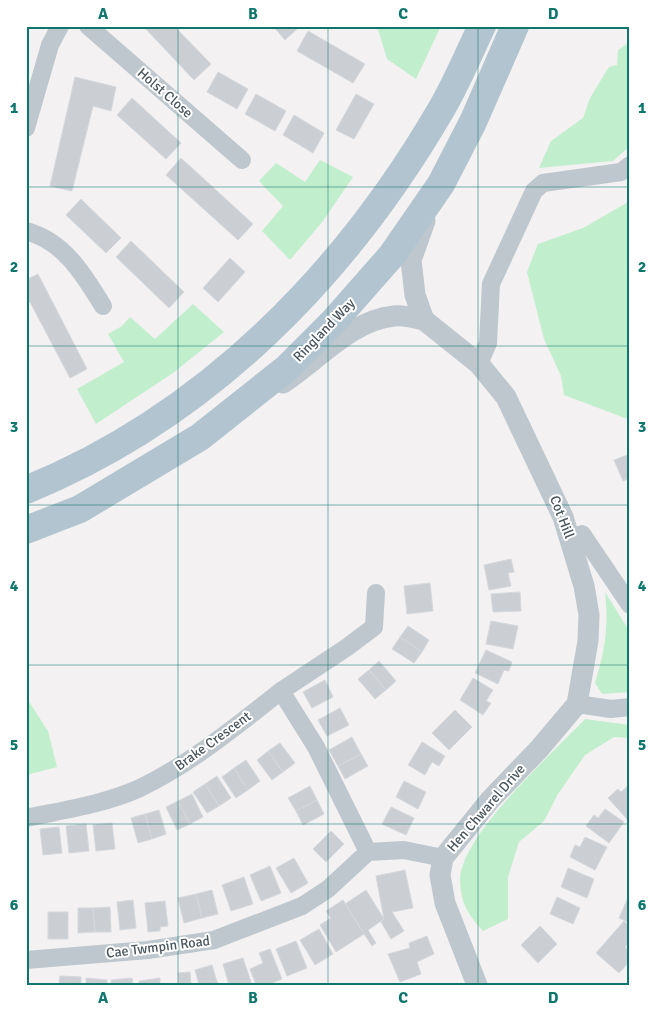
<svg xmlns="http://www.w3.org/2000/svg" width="656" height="1011" font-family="Signika,sans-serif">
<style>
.green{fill:#c1efcd}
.building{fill:#cbcfd3;stroke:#d5d8dc}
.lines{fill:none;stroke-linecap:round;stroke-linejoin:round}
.minor{stroke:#bdc7cd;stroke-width:18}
.tertiary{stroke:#bdc7cd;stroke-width:21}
.primary{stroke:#b1c4cf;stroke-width:28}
.grid{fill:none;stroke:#0f766e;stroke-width:1;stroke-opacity:0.55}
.labels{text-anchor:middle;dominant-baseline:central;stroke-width:4;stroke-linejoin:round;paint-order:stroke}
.street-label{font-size:14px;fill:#49565e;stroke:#fff}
.neatline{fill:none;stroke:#0f766e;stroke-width:2}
.grid-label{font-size:16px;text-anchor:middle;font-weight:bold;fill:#0f766e}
</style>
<rect width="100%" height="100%" fill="#f3f1f1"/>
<path class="green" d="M377,26l63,2 -24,51 -29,-20z
M630,42v104l-17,15 -74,7 12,-27 32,-23 7,-20 19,-31 8,-2 1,-15z
M320,160l33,17 -30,44 -33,39 -28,-29 21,-25 -24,-25 17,-18 29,19z
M630,201v219l-66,-25 -3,-19 -17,-37 -17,-67 11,-28 45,-16z
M193,304l31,28 -51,41 -77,51 -19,-35 47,-27 -16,-28 14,-8 8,-9 25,22z
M605,592l25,40v60l-28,2 -7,-11c10,-33 14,-56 10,-91z
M26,697l22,34 9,36 -31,8z
M585,719l45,6v13l-16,-1 -29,18 -27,39 -14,27 -25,21 -11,35v42l-25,12c-15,-17 -22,-27 -23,-51 0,-44 94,-128 125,-161z"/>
<path class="building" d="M143,26h31l37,38 -17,16z
M273,26h27l-15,14z
M308,31l57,33 -12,19 -56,-32z
M218,72l30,17 -11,20 -30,-17z
M75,77l41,10 -5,24 -18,-5 -21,85 -22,-5z
M256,94l30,17 -11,20 -30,-17z
M356,94l18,10 -20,35 -18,-9z
M132,98l49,45 -15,16 -49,-44z
M294,115l30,18 -11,20 -30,-18z
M181,158l72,66 -15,16 -72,-65z
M81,199l40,39 -15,15 -40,-38z
M131,241l53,51 -15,16 -53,-51z
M230,258l15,14 -27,30 -15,-14z
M38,274l49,95 -17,9 -40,-76 -4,2v-24z
M630,454v24l-7,3 -9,-21z
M511,559l3,13 -6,1 3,13 -22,4 -5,-25z
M430,583l3,28 -26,3 -3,-28z
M520,592l1,19 -28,1 -2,-18z
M491,621l27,5 -5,23 -27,-5z
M408,626l21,14 -7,12 -22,-15z
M400,637l22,15 -8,11 -22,-14z
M486,650l26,12 -3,9 -5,-1 -6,14 -23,-11z
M379,661l17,20 -10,9 -17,-20z
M369,670l17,20 -11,9 -17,-20z
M473,678l20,12 -7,11 5,2 -8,12 -23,-15z
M325,680l8,17 -21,11 -9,-16z
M340,708l9,17 -22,11 -9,-16z
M455,710l17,17 -23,23 -17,-17z
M352,737l9,17 -23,12 -9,-16z
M422,742l23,14 -6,10 -7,-4 -7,13 -17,-10z
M280,743l15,20 -12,9 -15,-21z
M268,751l15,21 -11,8 -15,-20z
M361,754l7,12 -23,13 -7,-13z
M246,760l14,21 -12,9 -14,-22z
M234,768l14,22 -12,8 -14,-21z
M217,776l14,22 -12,8 -14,-22z
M404,781l22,11 -8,17 -22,-12z
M205,784l14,22 -12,7 -14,-21z
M630,784v33l-3,2 -19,-21 10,-9 3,3z
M310,786l7,14 -21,11 -8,-13z
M192,794l11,23 -13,7 -12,-23z
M317,800l7,14 -21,11 -7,-14z
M178,801l12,23 -13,6 -11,-23z
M391,807l23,11 -8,17 -24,-11z
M605,809l19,13 -15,21 -23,-17 8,-11 4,3z
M159,810l7,24 -14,5 -7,-25z
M145,814l7,25 -14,4 -7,-25z
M112,823l3,26 -19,2 -3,-26z
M86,824l3,27 -20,2 -3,-27z
M59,827l3,26 -19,2 -3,-26z
M331,831l13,13 -18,18 -13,-13z
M585,837l22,10 -12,23 -25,-13 5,-12 5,2z
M294,858l14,25 -17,10 -15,-25z
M270,866l11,27 -20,8 -11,-26z
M568,868l26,11 -7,19 -26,-11z
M405,870l8,38 -21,4 12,19 -13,8 -10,-17 3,-3 -8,-43z
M244,877l9,27 -22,7 -9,-26z
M212,890l6,24 -16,4 -6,-24z
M366,890l18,29 -16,11 8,13 -4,3 -27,-42z
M196,894l6,24 -18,5 -6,-25z
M557,897l23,11 -7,16 -23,-10z
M133,900l3,28 -16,2 -3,-28z
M343,900l21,34 -28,18 -16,-27 11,-7 -5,-7z
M627,900l3,1v22l-11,-5z
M165,901l3,25 -8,1v4l-12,1 -3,-29z
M110,907l1,25h-16l-2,-24z
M78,908h15l2,24 -17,1z
M48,912h20v27h-20z
M624,921l6,5v16l-5,5 5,4v10l-11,12 -23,-20z
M540,926l17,18 -19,19 -17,-18z
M319,929l14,25 -18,11 -15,-25z
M427,936l7,18 -17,8 4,12 -21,8 -12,-28 22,-6 -1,-5z
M296,941l11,27 -20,8 -11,-27z
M270,949l12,30 -15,6h-11l-6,-16 13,-6 -4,-10z
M243,958l9,27h-23l-6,-21z
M212,965l6,20h-19l-4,-15z
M190,972l1,13h-18l6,-1 -1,-11z
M60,976l21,1v8h-22z
M86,978l21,2v5h-21z
M132,978l1,7h-22v-5z
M160,978v7h-21v-4z"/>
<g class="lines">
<path class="minor" d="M88,26l154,134
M26,128l24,-83 10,-19
M26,231c38,10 58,44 77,75
M479,364l9,-21 3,-59 43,-93 9,-8 78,-11 9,-7
M582,534l48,71
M281,691l65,-43 28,-21 2,-34
M577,704l34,5 19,-2
M26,818c38,-8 79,-14 114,-30 52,-25 96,-62 141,-97l35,56 52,105
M26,960l122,-10 66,-10 88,-34 26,-17 40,-37 36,-2 39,8"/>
<path class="tertiary" d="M425,221l-14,39 4,35 9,25 55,44 27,33 57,120 21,69 5,29 -1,26 -11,63 -38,45 -49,51 -47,58 -3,17 5,28 32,82
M283,383c35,-23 69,-63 111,-67 10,-1 21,2 30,4"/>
<path class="primary" d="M26,490c181,-74 319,-215 416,-382 15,-26 27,-55 40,-82
M26,530l54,-21 120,-72 87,-69 46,-46 59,-67 49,-71 32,-62 42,-96"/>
</g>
<path class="grid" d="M178,26v959M328,26v959M478,26v959M26,187h604M26,346h604M26,505h604M26,665h604M26,824h604"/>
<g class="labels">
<g class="street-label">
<text transform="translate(165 93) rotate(41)">Holst Close</text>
<text transform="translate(324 330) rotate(-46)">Ringland Way</text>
<text transform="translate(562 517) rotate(69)">Cot Hill</text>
<text transform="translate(213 741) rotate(-36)">Brake Crescent</text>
<text transform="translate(486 808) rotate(-49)">Hen Chwarel Drive</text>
<text transform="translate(158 947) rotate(-7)">Cae Twmpin Road</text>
</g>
</g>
<rect width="656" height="1011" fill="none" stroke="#ffffff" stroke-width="55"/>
<rect x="28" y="28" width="600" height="956" class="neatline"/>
<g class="grid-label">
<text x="103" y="19">A</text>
<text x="253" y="19">B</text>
<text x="403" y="19">C</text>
<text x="553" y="19">D</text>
<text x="14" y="113">1</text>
<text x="642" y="113">1</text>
<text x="14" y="272">2</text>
<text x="642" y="272">2</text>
<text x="14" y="432">3</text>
<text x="642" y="432">3</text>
<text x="14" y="591">4</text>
<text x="642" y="591">4</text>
<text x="14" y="750">5</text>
<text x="642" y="750">5</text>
<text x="14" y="910">6</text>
<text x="642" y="910">6</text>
<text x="103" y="1003">A</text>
<text x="253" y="1003">B</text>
<text x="403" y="1003">C</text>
<text x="553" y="1003">D</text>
</g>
</svg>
